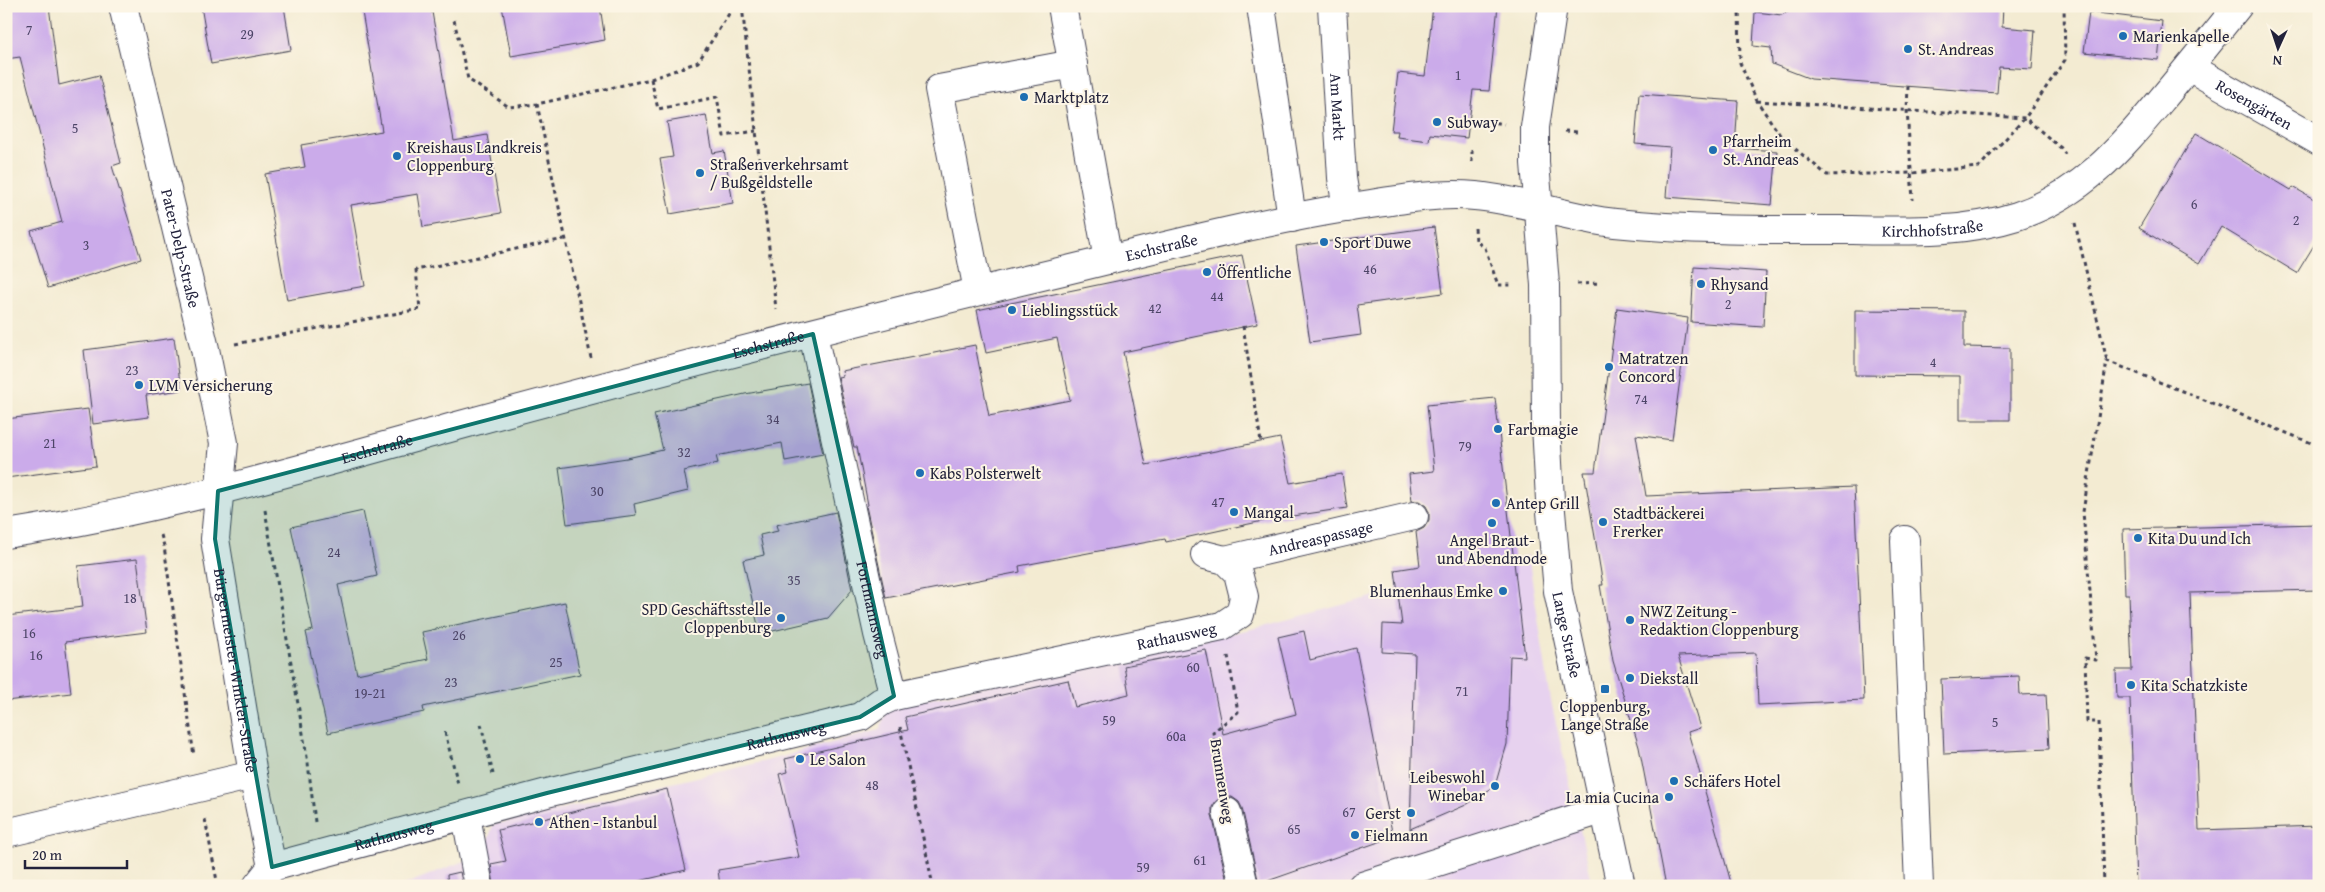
<svg xmlns="http://www.w3.org/2000/svg" width="2325" height="892" font-family="'Gentium Book Plus',serif">
<style>
.built{fill:#e7d2ef}
.building{fill:#cbabea}
.lines{fill:none;stroke-linecap:round;stroke-linejoin:round}
.minor-casing{stroke:#414052;stroke-width:30}
.path{stroke:#414052;stroke-width:3;stroke-dasharray:4 4;stroke-linecap:butt}
.minor{stroke:#fff;stroke-width:28}
.marked{fill:#0f766e;fill-opacity:0.2;stroke:#0f766e;stroke-width:4;stroke-linejoin:round}
.poi-dot{fill:#1f6fb2;stroke:#fcf5e5;stroke-width:2}
.labels{text-anchor:middle;dominant-baseline:central;stroke-width:4;stroke-linejoin:round;paint-order:stroke}
.number-label{font-size:14px;fill:#4c4467}
.poi-label{font-size:16px;fill:#22223b;stroke:#fcf5e5;text-anchor:start}
.street-label{font-size:16px;fill:#22223b;stroke:#fcf5e5}
</style>
<rect width="100%" height="100%" fill="#fcf5e5"/>
<filter id="ink" filterUnits="userSpaceOnUse"><feTurbulence type="fractalNoise" baseFrequency=".02" numOctaves="2"/><feDisplacementMap in="SourceGraphic" scale="10" xChannelSelector="R" yChannelSelector="G"/><feConvolveMatrix kernelMatrix="1 2 1 2 8 2 1 2 1" color-interpolation-filters="sRGB"/></filter>
<filter id="wash" filterUnits="userSpaceOnUse"><feTurbulence type="fractalNoise" baseFrequency=".0096" numOctaves="4" result="noise"/><feDisplacementMap in="SourceGraphic" scale="20" xChannelSelector="R" yChannelSelector="G"/><feGaussianBlur stdDeviation="1.12" result="paint"/><feColorMatrix in="noise" values="0 0 0 0 0 0 0 0 0 0 0 0 0 0 0 0 0 1.4 0 .05"/><feComposite in="paint" operator="in"/></filter>
<g filter="url(#wash)">
<rect width="100%" height="100%" fill="#f3ebd2"/>
<path class="built" d="M1528,555l23,146 42,185h-1192l83,-33 9,-28 277,-65 109,-30 9,-23 368,-79z"/>
<g id="blocks">
<path class="building" d="M6,6h43l10,79 40,-10 22,88 -9,3 29,93 -93,29 -17,-57 31,-9 -42,-165 -14,2z
M201,6h83l7,44 -80,14z
M361,6h70l23,135 33,-6 14,78 -78,14 -5,-33 -67,11 14,81 -78,14 -22,-126 40,-7 -4,-22 81,-14z
M502,6h98l5,34 -94,16z
M1433,6h65l-9,85 -16,-1 -6,48 -37,-4 -1,7 -32,-4 1,-6h-7l7,-58 27,3z
M1795,6h208l-1,21 33,3 -3,39 -33,-2 -2,26 -186,-14 -39,-15 -1,-16 -18,-2 2,-34 27,3z
M2089,12l73,9 -4,39 -74,-8z
M1639,94l99,7 -3,47 42,3 -5,54 -106,-8 4,-50 -35,-3z
M706,115l7,38 11,-2 9,52 -63,11 -10,-55 13,-2 -6,-35z
M2196,133l95,57 2,-3 26,15v35l-22,36 -76,-46 -22,37 -60,-36z
M1434,227l9,66 -86,12 4,30 -51,7 -14,-96z
M1242,255l15,69 -134,28 23,113 134,-27 10,45 52,-9 5,34 -75,11 -106,23 -1,-3 -61,11 -85,16 1,6 -134,26 -20,-92 2,-1 -11,-58h-3l-16,-70 5,-1 -1,-5 133,-26 14,71 81,-16 -13,-62 -71,15 -9,-43z
M1694,267l72,5 -3,55 -72,-5z
M1617,308l71,10 -16,122 -36,-5 10,61 208,-9 10,213 -106,5 -2,-52 -78,3 22,72 -12,4 44,154h-66l-27,-139 -26,-86 -13,-76h3l-19,-113h11z
M1855,310l109,1v36l46,1v72h-50v-44l-105,-1z
M174,338l7,52 -35,5 3,22 -56,7 -9,-74z
M808,383l15,71 -38,7 -3,-18 -66,13 2,7 -34,8 4,20 -54,13 2,11 -69,9 -8,-56 68,-10 36,-8 -9,-36 91,-20z
M1495,398l30,259 -15,-1 -3,88 -12,42 -29,19 -56,24 5,-175 -33,-2 1,-28 19,1 -7,-55 25,-4 -4,-34 8,-4 5,-8v-8l-3,-6 -7,-5h-7l-3,-27 25,-3 -7,-66z
M88,409l8,57 -90,12v-59z
M363,511l14,65 -39,9 19,89 71,-15 -6,-27 143,-30 15,72 -157,33 1,5 -96,21 -22,-101 7,-2 -22,-103z
M836,512l16,78 -24,28 -68,16 -17,-74 21,-5 -4,-20 18,-4 -2,-6z
M2319,524v66l-129,3 9,237 120,-4v60h-183l-6,-188h-13l-1,-28h16l-3,-76h-4l-2,-65z
M137,559l10,73 -82,10 6,51 -65,8v-85l77,-9 -5,-41z
M1304,631l6,29 46,-12 37,189 -134,47 -17,-76 -3,-6 -7,-5h-8l-8,4 -4,6v8l16,71h-508l-2,-16 81,-13 -20,-83 9,-2 -3,-13 123,-29 -3,-13 163,-37 7,27 54,-13 -5,-28 82,-16 17,84 73,-20 -18,-77z
M2019,676l1,19 26,-1 3,55 -105,5 -3,-75z
M667,789l19,81 -68,16h-124l-3,-22 15,-3 -8,-31z
M460,872l3,14h-15l-1,-11z"/>
</g>
</g>
<g filter="url(#ink)">
<use href="#blocks" fill-opacity="0" stroke="#414052" stroke-width="1"/>
<g class="lines">
<defs>
<g id="minor">
<path id="s1" d="M123,6l82,343 19,94 -9,96 38,236 19,92"/>
<path d="M1062,6l46,254"/>
<path d="M1261,6l31,212"/>
<path id="s2" d="M1332,6l10,172 5,30"/>
<path id="s3" d="M1553,6l-18,121v36l10,122 1,140 4,75 8,91 63,295"/>
<path id="s4" d="M2189,67l130,74"/>
<path d="M978,291l-39,-202 134,-25"/>
<path id="s5" d="M813,334l65,300 16,62"/>
<path id="s6" d="M6,534c153,-23 302,-67 451,-108 187,-51 375,-99 564,-145 107,-25 215,-55 324,-73 42,-6 88,-16 130,-12 48,4 93,22 140,27 79,8 159,7 238,7 55,1 111,3 164,-14 66,-22 103,-67 146,-118 25,-30 50,-61 75,-92"/>
<path d="M1905,540l14,346"/>
<path id="s7" d="M1225,560l189,-44"/>
<path d="M1227,812l17,74"/>
<path d="M466,816l13,70"/>
<path d="M6,833l247,-58"/>
<path id="s8" d="M257,886l15,-19 275,-74 313,-76 21,-15 13,-6 328,-70 18,-12 4,-17 -6,-24 -13,-13 -20,-5"/>
<path d="M1362,886l243,-77"/>
</g>
</defs>
<use href="#minor" class="minor-casing"/>
<path class="path" d="M742,6l34,303
M1739,6l1,57 17,38 25,37 45,37 85,-2 67,-6 46,-49 40,-58 -1,-54
M454,20l14,59 41,28 28,-3
M651,79l7,30 59,-12 7,39 32,-5
M1908,86l-1,24 6,90
M1757,101l268,17 36,30 4,6
M1488,121l16,3
M1565,131l13,1
M1472,150v14
M2075,223l32,138
M1475,228l1,13 9,7 13,37h15
M1577,284l24,-1
M1243,326l18,116
M235,344l185,-35 -4,-39 148,-31
M591,358l-54,-254 114,-25 47,-17 36,-56
M1507,504l12,-1
M265,510l43,253 7,59
M161,535l3,11 30,210
M481,724l12,50
M900,727l33,159
M445,732l13,52
M1220,782l-7,-50 25,-20 -10,-56
M205,819l13,67
M2104,886l-5,-164h-12l-2,-64 11,2 -13,-148 24,-151 212,85"/>
<use href="#minor" class="minor"/>
</g>
</g>
<path class="marked" d="M813,334l81,362 -34,21 -313,76 -275,74 -57,-328 3,-48z"/>
<g class="poi-dot">
<circle cx="2123" cy="36" r="5"/>
<circle cx="1908" cy="49" r="5"/>
<circle cx="1024" cy="97" r="5"/>
<circle cx="1437" cy="122" r="5"/>
<circle cx="1713" cy="150" r="5"/>
<circle cx="397" cy="156" r="5"/>
<circle cx="700" cy="173" r="5"/>
<circle cx="1324" cy="242" r="5"/>
<circle cx="1207" cy="272" r="5"/>
<circle cx="1701" cy="284" r="5"/>
<circle cx="1012" cy="310" r="5"/>
<circle cx="1609" cy="367" r="5"/>
<circle cx="139" cy="385" r="5"/>
<circle cx="1498" cy="429" r="5"/>
<circle cx="920" cy="473" r="5"/>
<circle cx="1496" cy="503" r="5"/>
<circle cx="1234" cy="512" r="5"/>
<circle cx="1603" cy="522" r="5"/>
<circle cx="1492" cy="523" r="5"/>
<circle cx="2138" cy="538" r="5"/>
<circle cx="1503" cy="591" r="5"/>
<circle cx="781" cy="618" r="5"/>
<circle cx="1630" cy="620" r="5"/>
<circle cx="1630" cy="678" r="5"/>
<circle cx="2131" cy="685" r="5"/>
<rect x="1600" y="684" width="10" height="10" rx="2.5"/>
<circle cx="800" cy="759" r="5"/>
<circle cx="1674" cy="781" r="5"/>
<circle cx="1495" cy="786" r="5"/>
<circle cx="1669" cy="797" r="5"/>
<circle cx="1411" cy="813" r="5"/>
<circle cx="539" cy="822" r="5"/>
<circle cx="1355" cy="835" r="5"/>
</g>
<g class="labels">
<g class="number-label">
<text x="29" y="30">7</text>
<text x="247" y="34">29</text>
<text x="1458" y="75">1</text>
<text x="75" y="128">5</text>
<text x="2194" y="204">6</text>
<text x="2296" y="220">2</text>
<text x="86" y="245">3</text>
<text x="1370" y="269">46</text>
<text x="1217" y="296">44</text>
<text x="1728" y="304">2</text>
<text x="1155" y="308">42</text>
<text x="1933" y="362">4</text>
<text x="132" y="370">23</text>
<text x="1641" y="399">74</text>
<text x="773" y="419">34</text>
<text x="50" y="443">21</text>
<text x="1465" y="446">79</text>
<text x="684" y="452">32</text>
<text x="597" y="491">30</text>
<text x="1218" y="502">47</text>
<text x="334" y="552">24</text>
<text x="794" y="580">35</text>
<text x="130" y="598">18</text>
<text x="29" y="633">16</text>
<text x="459" y="635">26</text>
<text x="36" y="655">16</text>
<text x="556" y="662">25</text>
<text x="1193" y="667">60</text>
<text x="451" y="682">23</text>
<text x="1462" y="691">71</text>
<text x="370" y="693">19-21</text>
<text x="1109" y="720">59</text>
<text x="1995" y="722">5</text>
<text x="1176" y="736">60a</text>
<text x="872" y="785">48</text>
<text x="1349" y="812">67</text>
<text x="1294" y="829">65</text>
<text x="1200" y="860">61</text>
<text x="1143" y="867">59</text>
</g>
<g class="poi-label">
<text x="2133" y="36">Marienkapelle</text>
<text x="1918" y="49">St. Andreas</text>
<text x="1034" y="97">Marktplatz</text>
<text x="1447" y="122">Subway</text>
<text x="1723" y="141">Pfarrheim<tspan x="1723" dy="18">St. Andreas</tspan></text>
<text x="407" y="147">Kreishaus Landkreis<tspan x="407" dy="18">Cloppenburg</tspan></text>
<text x="710" y="164">Straßenverkehrsamt<tspan x="710" dy="18">/ Bußgeldstelle</tspan></text>
<text x="1334" y="242">Sport Duwe</text>
<text x="1217" y="272">Öffentliche</text>
<text x="1711" y="284">Rhysand</text>
<text x="1022" y="310">Lieblingsstück</text>
<text x="1619" y="358">Matratzen<tspan x="1619" dy="18">Concord</tspan></text>
<text x="149" y="385">LVM Versicherung</text>
<text x="1508" y="429">Farbmagie</text>
<text x="930" y="473">Kabs Polsterwelt</text>
<text x="1506" y="503">Antep Grill</text>
<text x="1244" y="512">Mangal</text>
<text x="1613" y="513">Stadtbäckerei<tspan x="1613" dy="18">Frerker</tspan></text>
<text x="2148" y="538">Kita Du und Ich</text>
<text x="1492" y="540" text-anchor="middle">Angel Braut-<tspan x="1492" dy="18">und Abendmode</tspan></text>
<text x="1493" y="591" text-anchor="end">Blumenhaus Emke</text>
<text x="771" y="609" text-anchor="end">SPD Geschäftsstelle<tspan x="771" dy="18">Cloppenburg</tspan></text>
<text x="1640" y="611">NWZ Zeitung -<tspan x="1640" dy="18">Redaktion Cloppenburg</tspan></text>
<text x="1640" y="678">Diekstall</text>
<text x="2141" y="685">Kita Schatzkiste</text>
<text x="1605" y="706" text-anchor="middle">Cloppenburg,<tspan x="1605" dy="18">Lange Straße</tspan></text>
<text x="810" y="759">Le Salon</text>
<text x="1485" y="777" text-anchor="end">Leibeswohl<tspan x="1485" dy="18">Winebar</tspan></text>
<text x="1684" y="781">Schäfers Hotel</text>
<text x="1659" y="797" text-anchor="end">La mia Cucina</text>
<text x="1401" y="813" text-anchor="end">Gerst</text>
<text x="549" y="822">Athen - Istanbul</text>
<text x="1365" y="835">Fielmann</text>
</g>
<g class="street-label">
<text stroke="none"><textPath href="#s4" startOffset="75">Rosengärten</textPath></text>
<text stroke="none"><textPath href="#s2" startOffset="101">Am Markt</textPath></text>
<text stroke="none"><textPath href="#s6" startOffset="1970">Kirchhofstraße</textPath></text>
<text stroke="none"><textPath href="#s6" startOffset="1191">Eschstraße</textPath></text>
<text stroke="none"><textPath href="#s1" startOffset="249">Pater-Delp-Straße</textPath></text>
<text stroke="none"><textPath href="#s6" startOffset="786">Eschstraße</textPath></text>
<text stroke="none"><textPath href="#s6" startOffset="381">Eschstraße</textPath></text>
<text stroke="none"><textPath href="#s7" startOffset="98">Andreaspassage</textPath></text>
<text stroke="none"><textPath href="#s5" startOffset="282">Fortmannsweg</textPath></text>
<text stroke="none"><textPath href="#s8" startOffset="960">Rathausweg</textPath></text>
<text stroke="none"><textPath href="#s3" startOffset="632">Lange Straße</textPath></text>
<text stroke="none"><textPath href="#s1" startOffset="678">Bürgermeister-Winkler-Straße</textPath></text>
<text stroke="none"><textPath href="#s8" startOffset="555">Rathausweg</textPath></text>
<text transform="translate(1223 781) rotate(81)">Brunnenweg</text>
<text stroke="none"><textPath href="#s8" startOffset="150">Rathausweg</textPath></text>
</g>
</g>
<rect width="2325" height="892" fill="none" stroke="#fcf5e5" stroke-width="25"/>
<g transform="translate(2278 48) rotate(183)" stroke="#fcf5e5" stroke-width="4" paint-order="stroke">
<path d="M0-4L9 19L0 12L-9 19Z" fill="#22223b"/>
<text y="-8" font-size="14" font-weight="bold" text-anchor="middle" fill="#22223b">N</text>
</g>
<path d="M25 860v8h102v-8" fill="none" stroke="#22223b" stroke-width="2.5"/>
<text x="32" y="860" font-size="15" fill="#22223b" stroke="#fcf5e5" stroke-width="4" paint-order="stroke">20 m</text>
</svg>
